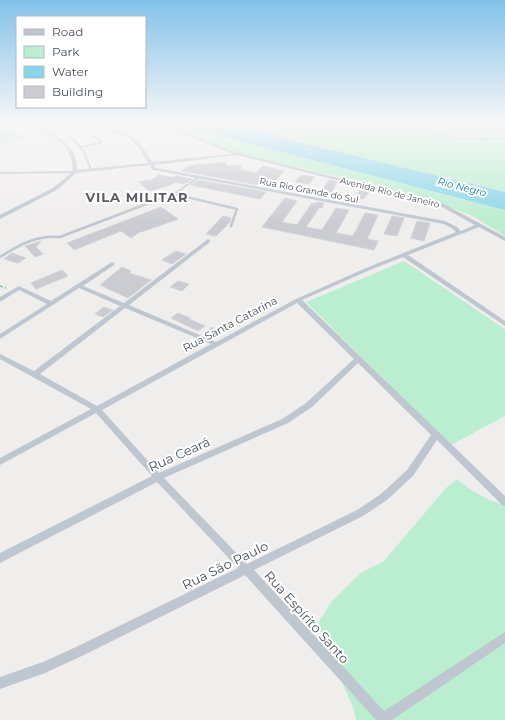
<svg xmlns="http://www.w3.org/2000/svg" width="505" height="720" font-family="Montserrat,sans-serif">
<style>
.green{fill:#bbeed0}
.water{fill:#89d5ea}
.building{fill:#caccd2;stroke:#d1d3d9}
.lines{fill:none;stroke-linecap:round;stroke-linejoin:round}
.path{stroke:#74cba1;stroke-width:1.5;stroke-dasharray:3 2;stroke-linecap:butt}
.lane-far1{stroke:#bec7cf;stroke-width:2}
.lane{stroke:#bec7cf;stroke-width:2.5}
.street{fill:#bec7cf;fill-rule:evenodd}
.labels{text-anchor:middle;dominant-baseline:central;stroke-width:4;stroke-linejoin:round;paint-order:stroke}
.far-street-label{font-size:9px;fill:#46505a;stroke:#fff}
.far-water-label{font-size:10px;font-style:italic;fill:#0e7d9e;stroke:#fff}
.street-label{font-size:11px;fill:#46505a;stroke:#fff}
.far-district-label{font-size:13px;font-weight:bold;letter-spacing:1px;fill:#5a5e62;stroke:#fff}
.near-street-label{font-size:13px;fill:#46505a;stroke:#fff}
</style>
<rect width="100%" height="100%" fill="#f0eded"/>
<path class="green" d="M158,122h28l39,15 37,10 243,63v26l-34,-21 -38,-14 -62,-17 -131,-30z
M234,122h271v70l-212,-51z
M8,128l20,7 -8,5 -20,4v-15z
M404,261l101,68v87l-54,29 -145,-143z
M457,479c15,13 30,21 48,26v215h-149l-3,-13 -36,-82 14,-23 31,-30 21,-10 63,-74z"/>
<path class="water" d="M186,122h48l59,19 212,51v18l-243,-63 -37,-10z"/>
<path class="building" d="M226,162v4l15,-1v5l15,3 7,-7 21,5 -14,16 -88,-16 7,-5z
M159,175l15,3 2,-2 16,3 -8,5 -10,-2 -3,3 -22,6 -10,-9 9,-2 2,1z
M301,175l14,2 -6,7 -14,-2z
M199,180l67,12 -6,7 -69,-14z
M329,180l8,2 -9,16 -9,-2z
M363,188l8,2 -8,9 -9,-2 7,-8z
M285,198l12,3 -15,21 15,3 15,-22 2,1 2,-2 8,1 -2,5h-3l-13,19 16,3 14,-22 13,2 -13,23 17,3 12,-23 13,2 -11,24 11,2 -4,9 -112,-23z
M161,207l17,12 -40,14 -7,5 -10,-7 -47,19 -7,-7z
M223,216l8,2 -1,4 -14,14 -10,-2z
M392,216l12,2 -7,18 -13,-2z
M417,221l13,2 -6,18 -13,-3z
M41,241l-5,6 7,7 -8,3 -10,-11z
M176,251l10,3 -14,10 -10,-4z
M12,253l14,5 -8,5 -14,-4z
M122,267l9,4 -2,2 22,7 -23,18 -28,-13z
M62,270l6,6 -32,13 -5,-6z
M178,281l11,3 -7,7 -12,-4z
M104,307l9,3 -10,7 -8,-3z
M178,313l12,5 -1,1 16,7 -7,5 -27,-13z
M212,327l6,3 6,2 -7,6 -12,-5z"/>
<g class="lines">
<path class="path" d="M0,286l6,2"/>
<path class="lane-far1" d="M389,122c39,11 75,21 116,16
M72,138l12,14 7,18
M82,147l20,-5 -7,-5
M174,194l25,-17"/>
<path class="lane" d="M174,194l63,15 -6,17
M0,257c19,-12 36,-22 60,-20l115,-44"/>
<path class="street" d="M0,122h8l22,6 -2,1z
M19,122h6l23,9 8,-3 -23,-6h8l19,5 11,-5h11l48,13 12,11 10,16 81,-8 -80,-32h6l79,31 206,51 61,33v4l-26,-14 -71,28 97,66v5l-102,-69 -33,13 -68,30 203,196v10l-3,-1 -65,-65 -24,36 -26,24 -24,16 -109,54 130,141 121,-79v11l-113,77h-16l-131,-145 -161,80 -39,18 -45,16v-12l43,-15 33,-15 162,-79 -81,-86 -157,81v-10l152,-77 -56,-63 -96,52v-7l91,-49 -91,-50v-5l34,17 86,-65 -41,-18 -79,51v-5l47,-30 -28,-14 -19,12v-5l19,-11 32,15 61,-39 3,2 -1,1 -31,21 41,17 84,-64 2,1v2l-81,63 87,37 80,-43 70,-31 90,-36 -3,-3 -9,-5 -290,-54h-2l-2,-5 -74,8 -19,17 -57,29v-4l53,-27 18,-15 -71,1v-2l73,-1c-1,-34 -29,-37 -54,-49zM76,123l52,14 11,11 9,15 -71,7c0,-19 -10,-28 -26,-37zM237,155l203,51 35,19 -14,6 -4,-4 -12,-6 -289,-53 -2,-3zM297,303l57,56 -48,44 -24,16 -123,54 -57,-63zM125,308l86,36 -114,62 -57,-32zM358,363l73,72 -24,35 -26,24 -24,16 -110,54 -83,-86 124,-55 24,-16z"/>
</g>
<linearGradient id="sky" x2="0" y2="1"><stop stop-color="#82c1e9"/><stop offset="0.55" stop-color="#f8f7f7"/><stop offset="1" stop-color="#f8f7f7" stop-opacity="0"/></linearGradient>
<rect width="505" height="223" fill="url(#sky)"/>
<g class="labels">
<g class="far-street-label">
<text transform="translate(309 190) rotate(11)">Rua Rio Grande do Sul</text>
<text transform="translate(390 192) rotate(14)">Avenida Rio de Janeiro</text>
</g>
<g class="far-water-label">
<text transform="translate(462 187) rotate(14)">Rio Negro</text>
</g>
<g class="street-label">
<text transform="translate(230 324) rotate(-28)">Rua Santa Catarina</text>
</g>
<g class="far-district-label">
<text x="137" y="197">VILA MILITAR</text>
</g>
<g class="near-street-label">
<text transform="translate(179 454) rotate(-24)">Rua Ceará</text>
<text transform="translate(225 565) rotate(-26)">Rua São Paulo</text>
<text transform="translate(307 617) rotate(48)">Rua Espírito Santo</text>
</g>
</g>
<rect x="16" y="16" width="130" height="92" fill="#ffffff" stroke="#b5b9bd"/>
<rect x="24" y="29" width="20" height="6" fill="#bec7cf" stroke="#b5b9bd"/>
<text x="52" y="36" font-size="12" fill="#46505a">Road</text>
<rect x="24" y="46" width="20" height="12" fill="#bbeed0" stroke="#b5b9bd"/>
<text x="52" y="56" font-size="12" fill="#46505a">Park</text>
<rect x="24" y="66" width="20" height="12" fill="#89d5ea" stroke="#b5b9bd"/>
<text x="52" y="76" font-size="12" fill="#46505a">Water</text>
<rect x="24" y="86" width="20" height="12" fill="#caccd2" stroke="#b5b9bd"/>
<text x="52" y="96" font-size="12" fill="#46505a">Building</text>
</svg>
